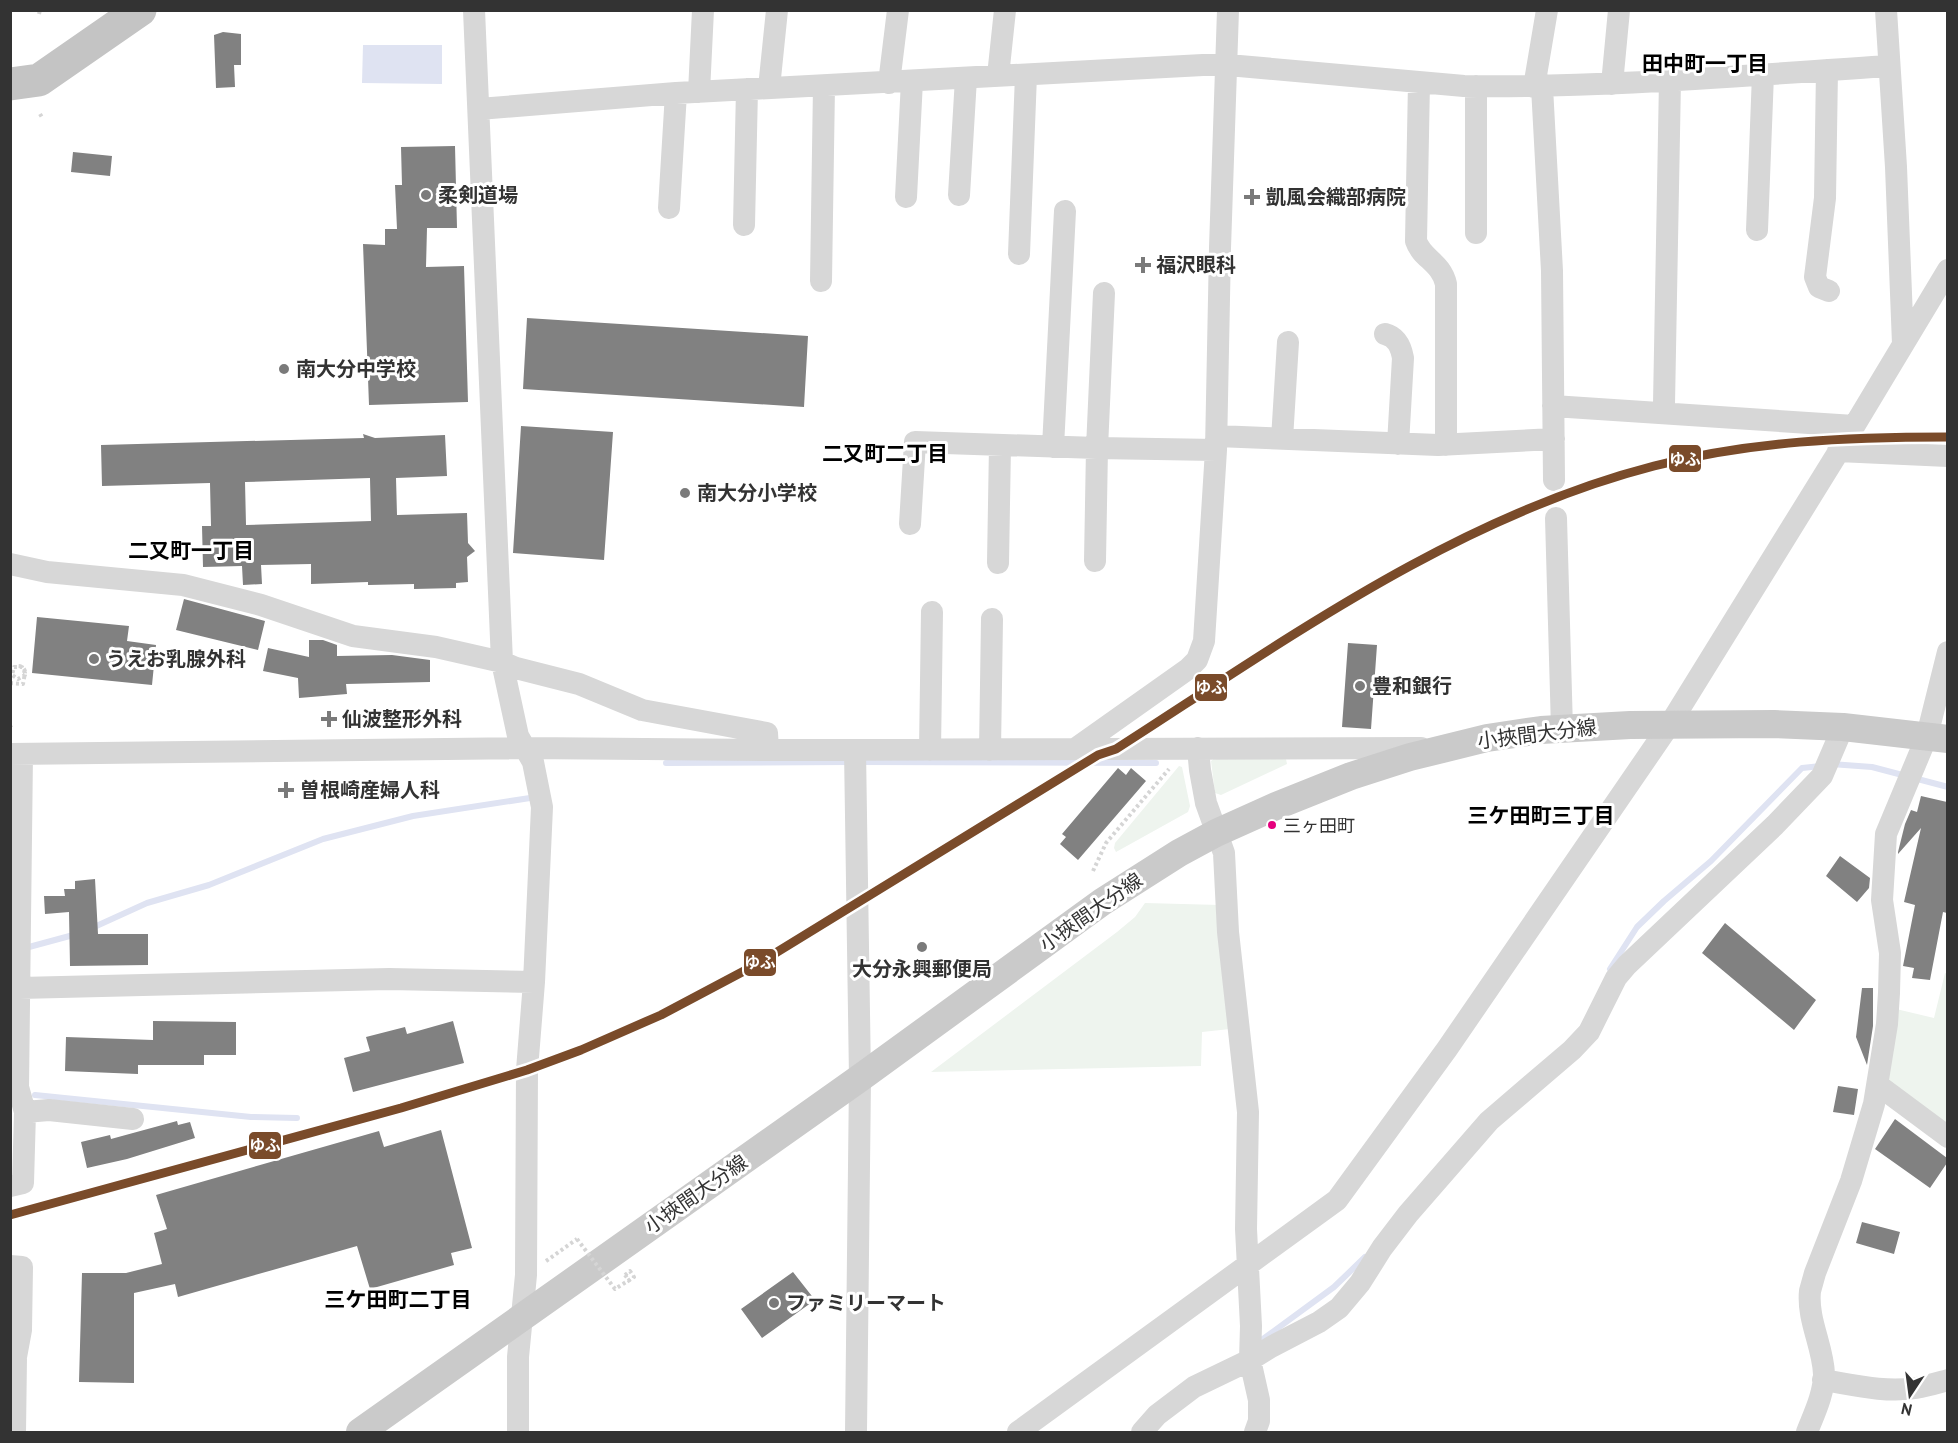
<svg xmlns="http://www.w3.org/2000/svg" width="1958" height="1443" font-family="'PT Sans','Noto Sans JP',sans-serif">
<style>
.green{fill:#eef4ee}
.water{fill:#dfe3f2}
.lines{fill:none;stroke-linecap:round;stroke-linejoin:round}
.stream{stroke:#dfe3f2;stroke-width:6}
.building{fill:#818181;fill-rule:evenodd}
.path{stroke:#d5d5d5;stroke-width:4;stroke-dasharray:3 3;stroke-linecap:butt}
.minor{stroke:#d7d7d7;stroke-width:22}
.major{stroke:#cacaca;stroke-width:28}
.highway{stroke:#c4c4c4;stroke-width:33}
.path-bridge{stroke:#d5d5d5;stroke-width:4;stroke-dasharray:3 3;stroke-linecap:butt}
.rail-1-casing{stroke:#fff;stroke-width:14}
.rail-1{stroke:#7a4b2a;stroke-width:9}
.poi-dot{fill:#7a7a7a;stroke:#fff;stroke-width:2}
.bus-dot{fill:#e5007d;stroke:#fff;stroke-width:2}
.labels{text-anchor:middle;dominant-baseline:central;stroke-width:6;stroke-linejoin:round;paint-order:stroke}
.bus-label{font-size:18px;fill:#333;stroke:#fff;text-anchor:start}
.poi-label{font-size:20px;font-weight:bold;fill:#333;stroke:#fff;text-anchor:start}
.street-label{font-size:20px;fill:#333;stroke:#fff}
.neighbourhood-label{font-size:21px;font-weight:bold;fill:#000;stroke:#fff}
.line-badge{stroke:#fff;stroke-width:2}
.badge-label{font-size:16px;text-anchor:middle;font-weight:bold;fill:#fff}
</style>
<rect width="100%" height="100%" fill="#fff"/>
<path class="green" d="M1215,758l71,1 1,5 -66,31 -6,-2 -4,-32z
M1179,766l3,1 8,39 -2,6 -72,40 -2,-4 1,-5z
M1145,903l75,2 10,124 -28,3 -1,34 -270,6 186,-140 18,-15z
M1945,973l2,1v153l-61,-49 6,-70 42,10z"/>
<path class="water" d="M363,45h79v39l-80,-1z"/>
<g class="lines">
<path class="stream" d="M860,762l296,1
M666,763l184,-1
M1831,764l41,3 76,20
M92,928l55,-25 62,-18 114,-46 90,-23 117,-18
M29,947l48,-13
M1610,969l27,-42 27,-26 47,-40 91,-93 19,-2
M35,1095l216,22 46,1
M1263,1339l71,-52 31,-30"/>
</g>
<path class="building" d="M223,32l18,2v31h-7l1,22 -19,1 -2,-53z
M455,146l2,82h-30l-1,39 38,-1 4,136 -99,3 -6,-161 22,1v-16h12l-2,-44h7l-1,-38z
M73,152l39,4 -2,20 -39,-4z
M527,318l281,18 -4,71 -281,-18z
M521,426l92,6 -9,128 -91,-7z
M363,434l12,4 70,-3 2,41 -51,2 1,37 70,-2 1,30 7,8 -8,6 1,25 -12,1v5l-42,1v-5l-46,1v-3l-57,2v-20l-50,1 1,19 -19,1 -1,-19 -39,1 -1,-41h9l-1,-43 -108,3 -1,-41 263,-7zM370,478l1,43 -125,4 -1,-43z
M184,599l81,22 -7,29 -82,-20z
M37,617l92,9 -2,15 29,4 -4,40 -120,-12z
M309,640h14l14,5v11l55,-1 38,5v22l-84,2 1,10 -48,4 -1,-20 -35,-7 5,-23 41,9z
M1348,643l29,2 -6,84 -29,-2z
M1118,768l8,7 5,-7 15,13 -68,79 -18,-16 6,-7 -4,-3z
M1921,796l26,6v111l-4,-1 -13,68 -18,-2 2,-10 -11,-2 12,-61 -11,-3 17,-74 -23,26v-2l7,-28 6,-14 6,2z
M1840,856l30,22 -1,10 -12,14 -31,-26z
M95,879l3,55h50v31l-78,1 -1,-54 -24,2 -1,-18h21l-1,-7h11v-8z
M1725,923l91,77 -22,30 -92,-77z
M1862,988h11v38l-6,39 -11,-28z
M153,1021l83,1v33h-32v10h-66v9l-73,-3 1,-34 87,3z
M453,1021l11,42 -111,29 -9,-34 26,-7 -4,-14 39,-10 2,7z
M1838,1086l20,3 -4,26 -21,-3z
M1895,1119l52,39v5l-17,25 -55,-39z
M177,1121l1,4 12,-3 5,16 -68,21 -40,9 -6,-26 29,-7 1,4z
M441,1130l31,118 -21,5 3,12 -84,24 -13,-43 -179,51 -3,-13 -41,9v90l-55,-1 3,-109h44l36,-9 -8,-31 13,-4 -11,-34 223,-64 5,16z
M1862,1222l38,10 -6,22 -38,-11z
M793,1272l22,28 -53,38 -21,-29z"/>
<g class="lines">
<path class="path" d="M39,14l1,-4
M40,114l3,5
M10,683l13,1 2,-11 -3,-6h-8l-2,8 6,4 7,-4c1,-5 -2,-9 -7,-9
M10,726l2,-1
M1093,871l13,-28 63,-74
M546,1261l31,-22
M625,1275l5,7"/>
<path class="minor" d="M474,10l28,652 16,74 15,26 9,45 -8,175 -7,88 -1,205 -8,82v75
M1886,10l10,157 7,177
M1827,70l-2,128 -10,79 4,10 10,4
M998,76l7,-66
M1419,82l-3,159c6,18 25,21 30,43v161
M889,83l9,-73
M1612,84l7,-74
M1476,86v147
M1534,87l13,-77
M1542,87l10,184 2,209
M769,88l8,-78
M699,92l4,-82
M479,109l197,-16 527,-28h25l236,21c142,2 284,-11 425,-20
M959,195l7,-117
M906,197l6,-116
M669,208l7,-115
M744,225l3,-136
M1757,230l6,-156
M1019,254l7,-179
M821,281l3,-195
M1385,334c12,3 16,13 18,24l-5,86
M1664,404l6,-324
M1553,406l301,20
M1217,436l221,9 116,-6
M1282,439l6,-97
M1053,447l12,-236
M1838,451l110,5
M1556,518l6,211
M910,524l5,-82 182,6 119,2
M1095,561l2,-113 7,-155
M998,563l2,-118
M10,564l37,8 136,13 78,20 92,31 83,11 66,15 14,6 63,16 63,26 125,23 1,17
M1198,748l2,22 6,33 18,50 4,79 20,180 -2,117 5,97 -1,34 9,40v21l-4,11
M1075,749l113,-80 9,-9 7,-19 12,-191 4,-202 8,-238
M855,750l5,328 -4,354
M930,750l2,-138
M990,750l2,-131
M10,754l515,-6 243,2 653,-2
M20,988l369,-9 145,3
M1878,1085l70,52
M25,1112l24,-2 84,9
M10,1186l13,-3 2,-71 -7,-25 4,-333
M10,1266l12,1 -1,63 -5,27 -1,75
M1823,1380c31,5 62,13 93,8 11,-2 21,-5 32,-8
M1018,1432l319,-232 110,-151 223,-325 177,-286 101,-168
M1142,1432l15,-17 37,-28 56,-27 21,-13 48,-25 20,-14 21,-25 22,-35 26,-34 81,-93 83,-71 17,-18 27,-54 11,-13 148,-140 47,-49 21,-49
M1807,1432c7,-18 17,-38 17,-58 -1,-28 -17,-54 -14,-83l5,-18 36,-92 23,-77 13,-80 2,-31 1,-40 -8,-53 4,-66 41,-98 21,-84"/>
<path class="major" d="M360,1432l500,-354 242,-176 77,-49 37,-20 60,-27 75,-30 59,-19 77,-19 54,-8 89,-5 144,-1 69,3 105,12"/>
<path class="highway" d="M10,84l29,-4 101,-70"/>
<path class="path-bridge" d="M577,1239l38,50 19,-12 -4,-6 -5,4"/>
<defs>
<path id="rail-1" d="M10,1215l391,-107 126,-38 54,-20 80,-35 100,-53 337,-207 18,-6c170,-109 340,-232 538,-283 96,-25 194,-29 294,-29"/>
</defs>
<use href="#rail-1" class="rail-1-casing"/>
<use href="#rail-1" class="rail-1"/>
</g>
<g class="poi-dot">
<circle cx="426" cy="195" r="6"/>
<path d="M1249 188h6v6h6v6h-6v6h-6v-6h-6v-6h6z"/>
<path d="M1140 256h6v6h6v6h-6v6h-6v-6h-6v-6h6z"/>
<circle cx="284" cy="369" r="6"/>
<circle cx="685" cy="493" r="6"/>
<circle cx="94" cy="659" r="6"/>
<circle cx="1360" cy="686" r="6"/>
<path d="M326 710h6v6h6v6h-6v6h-6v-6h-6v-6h6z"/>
<path d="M283 781h6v6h6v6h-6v6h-6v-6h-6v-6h6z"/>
<circle cx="922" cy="947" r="6"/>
<circle cx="774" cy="1303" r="6"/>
</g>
<circle class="bus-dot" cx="1272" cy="825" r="5"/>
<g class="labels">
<g class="bus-label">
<text x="1283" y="825">三ヶ田町</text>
</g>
<g class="poi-label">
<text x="438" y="195">柔剣道場</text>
<text x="1266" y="197">凱風会織部病院</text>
<text x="1156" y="265">福沢眼科</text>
<text x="296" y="369">南大分中学校</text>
<text x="697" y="493">南大分小学校</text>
<text x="106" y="659">うえお乳腺外科</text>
<text x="1372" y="686">豊和銀行</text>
<text x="342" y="719">仙波整形外科</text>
<text x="300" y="790">曽根崎産婦人科</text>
<text x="922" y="969" text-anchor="middle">大分永興郵便局</text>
<text x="786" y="1303">ファミリーマート</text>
</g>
<g class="street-label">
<text transform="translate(1537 734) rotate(-7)">小挾間大分線</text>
<text transform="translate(1091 912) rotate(-35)">小挾間大分線</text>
<text transform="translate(696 1194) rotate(-35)">小挾間大分線</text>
</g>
<g class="neighbourhood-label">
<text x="1705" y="63">田中町一丁目</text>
<text x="885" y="453">二又町二丁目</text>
<text x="191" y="550">二又町一丁目</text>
<text x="1541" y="815">三ケ田町三丁目</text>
<text x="398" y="1299">三ケ田町二丁目</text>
</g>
</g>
<g class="line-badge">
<rect x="1668" y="444" width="34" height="29" rx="6" fill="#7a4b2a"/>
<rect x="1194" y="673" width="34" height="29" rx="6" fill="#7a4b2a"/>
<rect x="743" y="948" width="34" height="29" rx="6" fill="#7a4b2a"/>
<rect x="248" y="1131" width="34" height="29" rx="6" fill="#7a4b2a"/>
</g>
<g class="badge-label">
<text x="1685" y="465">ゆふ</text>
<text x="1211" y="693">ゆふ</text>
<text x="760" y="968">ゆふ</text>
<text x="265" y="1151">ゆふ</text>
</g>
<rect width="1958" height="1443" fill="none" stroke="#333333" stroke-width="24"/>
<g transform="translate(1910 1395) rotate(193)" stroke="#ffffff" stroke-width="4.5" paint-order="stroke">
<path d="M0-4.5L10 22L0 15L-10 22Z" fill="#333333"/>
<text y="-9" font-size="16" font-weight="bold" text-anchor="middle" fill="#333333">N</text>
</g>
</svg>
